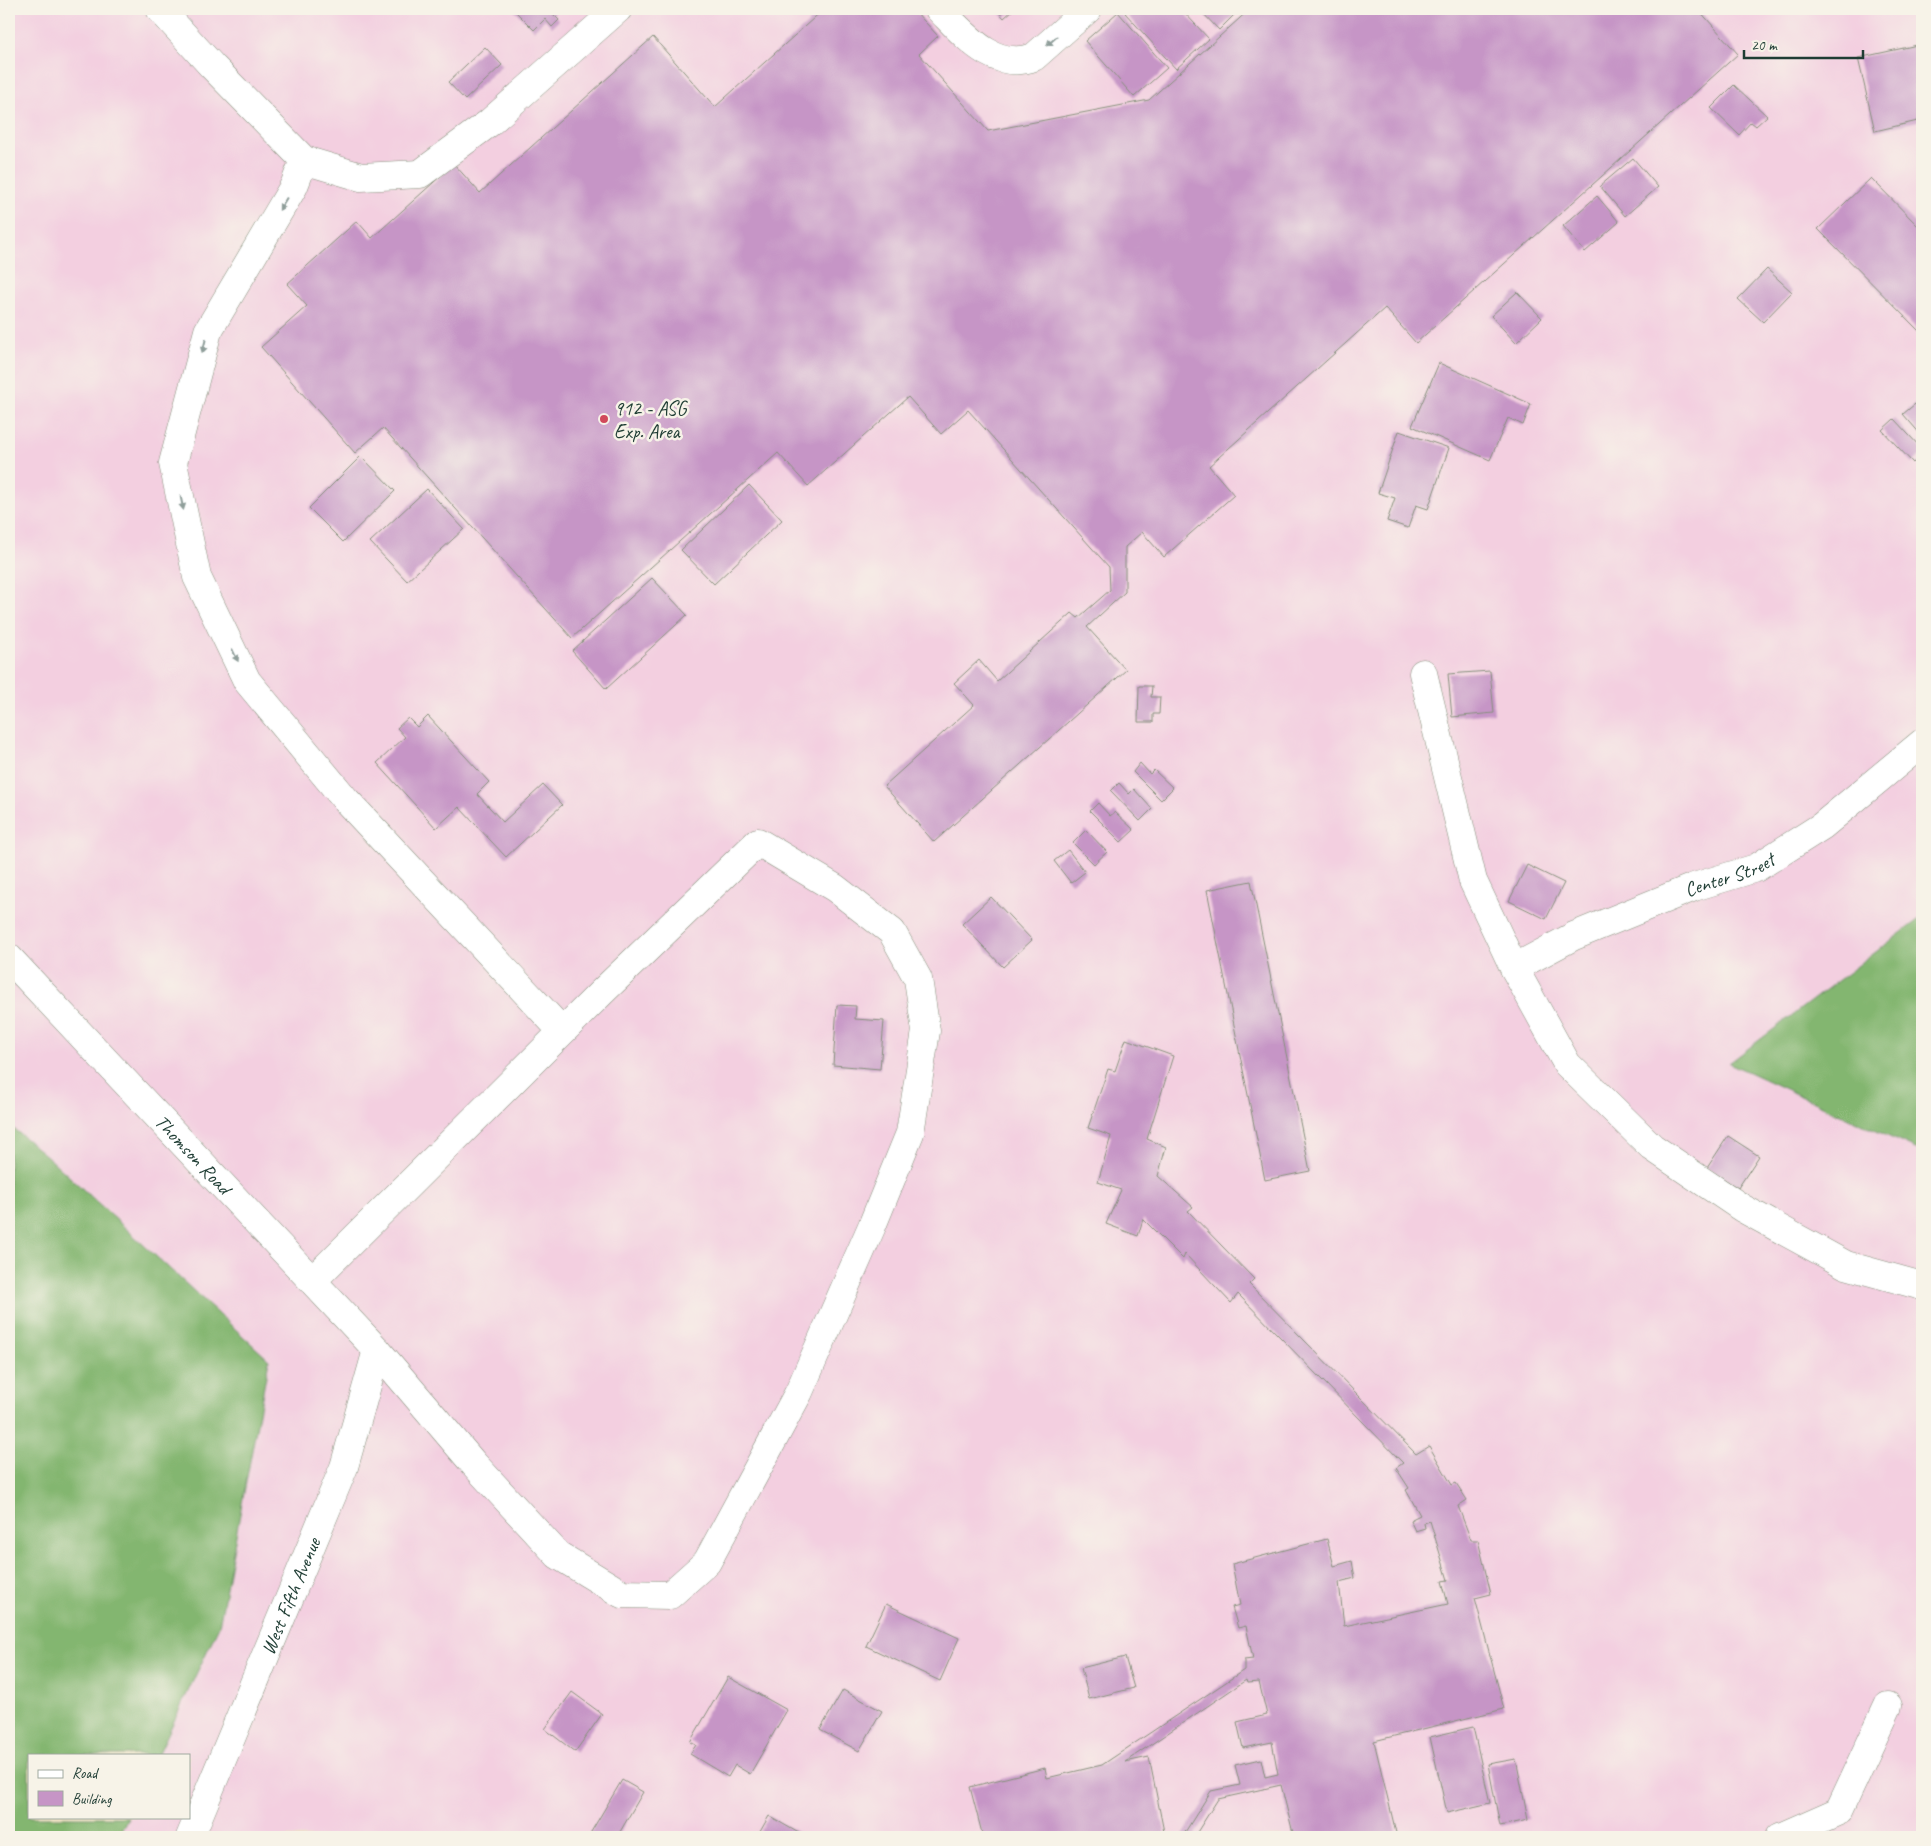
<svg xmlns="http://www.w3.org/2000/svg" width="1931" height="1846" font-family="Caveat,sans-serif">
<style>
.built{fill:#f3cfe0;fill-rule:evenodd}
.forest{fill:#83b670;stroke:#517a52}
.building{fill:#c695c6}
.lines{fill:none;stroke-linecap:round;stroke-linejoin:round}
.minor-casing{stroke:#86907c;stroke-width:29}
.minor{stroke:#fff;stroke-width:28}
.oneway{fill:#8f9e9a}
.poi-dot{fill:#d1495b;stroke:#f7f3e8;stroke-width:2}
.labels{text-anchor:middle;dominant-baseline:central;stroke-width:5;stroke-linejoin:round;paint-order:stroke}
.poi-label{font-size:20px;fill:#1f3d34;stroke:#f7f3e8;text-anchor:start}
.street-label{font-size:20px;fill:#1f3d34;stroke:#f7f3e8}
</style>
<rect width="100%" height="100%" fill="#f7f3e8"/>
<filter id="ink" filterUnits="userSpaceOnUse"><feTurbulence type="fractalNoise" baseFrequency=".02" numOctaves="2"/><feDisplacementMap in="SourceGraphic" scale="10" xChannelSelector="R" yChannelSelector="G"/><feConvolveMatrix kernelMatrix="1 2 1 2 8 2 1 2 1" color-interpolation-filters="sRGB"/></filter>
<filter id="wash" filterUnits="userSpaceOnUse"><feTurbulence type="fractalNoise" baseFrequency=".0096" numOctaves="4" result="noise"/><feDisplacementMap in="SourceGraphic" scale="20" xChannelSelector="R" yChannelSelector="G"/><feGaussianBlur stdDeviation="1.12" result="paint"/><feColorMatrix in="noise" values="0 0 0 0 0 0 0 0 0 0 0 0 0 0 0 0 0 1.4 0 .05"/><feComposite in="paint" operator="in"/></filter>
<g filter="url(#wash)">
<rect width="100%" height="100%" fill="#eee2c4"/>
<path class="built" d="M9,9h1913v1828h-1913zM29,1755h160v62h-160z"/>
<path class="forest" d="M1922,917v235l-193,-89z
M9,1125l39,32 221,203 -50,266 -61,129h-129v62h99l-10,20h-109z"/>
<g id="blocks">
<path class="building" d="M513,9h46l-6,5 6,6 -7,7 -7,-8 -11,11z
M824,9h89l25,27 -19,18 69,77 161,-31 101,-91h448l40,45 -322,289 -31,-35 -176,158 25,29 -70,62 -22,-25 -17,15v45l-38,35 39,43 -192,172 -50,-56 90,-81 -20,-22 25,-23 18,21 75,-68 6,5 32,-28 -1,-23 -141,-157 -27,24 -33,-37 -100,89 -30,-33 -206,185 -189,-210 -28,25 -94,-106 46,-41 -20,-22 70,-63 15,17 82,-74 26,29 173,-156 62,70z
M996,9h18l-10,9z
M1130,9h51l28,30 -33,30 -51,-56z
M1199,9h41l-21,21z
M1118,12l49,56 -33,29 -49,-56z
M1922,44v76l-47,11 -17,-73z
M485,47l17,18 -37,35 -17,-18z
M1734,85l33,31 -11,10 -5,-4 -12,13 -28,-27z
M1633,158l25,29 -33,29 -25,-30z
M1871,178l51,52v104l-104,-105z
M1597,196l22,26 -34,30 -22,-26z
M1767,269l25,23 -29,30 -25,-23z
M1517,292l25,26 -26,25 -25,-27z
M1439,363l92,41 -8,21 -15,-7 -18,42 -78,-34z
M1915,404l7,8v24l-19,-22z
M1894,419l28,30v5l-9,9 -31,-33z
M1399,431l50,17 -21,61 -12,-4 -8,23 -21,-7 8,-23 -17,-5z
M361,456l34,35 -52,51 -34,-34z
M749,485l33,35 -68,64 -33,-34z
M427,489l37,40 -57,52 -37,-39z
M652,578l35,37 -81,74 -34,-38z
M1490,671l4,42 -42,4 -4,-43z
M1139,686h13l-1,11h9l-1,17h-6v8h-15z
M428,716l61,66 -12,12 26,28 40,-37 19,20 -56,52 -47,-50 -23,21 -59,-65 28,-26 -8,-9 11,-10 9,9z
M1140,763l10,11 4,-4 19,18 -12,12 -28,-28z
M1119,783l10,11 5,-5 18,20 -12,12 -29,-30z
M1098,803l12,13 5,-4 19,18 -13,12 -31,-31z
M1086,830l21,22 -13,12 -21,-21z
M1068,850l17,22 -14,11 -17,-22z
M1527,865l37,18 -18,36 -37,-18z
M1251,881l59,290 -45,9 -58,-290z
M991,897l41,43 -29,27 -41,-43z
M837,1005l19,1 -1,13 29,2 -4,48 -47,-4z
M1126,1039l47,17 -26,83 19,8 -8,29 35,31 -5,4 66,68 -5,5 167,170 13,-8 23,39 4,-2 11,17 -9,6 13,34h7l13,54 -16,4 29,111 -130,32 23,96h-103l-13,-52 -63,14 -24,38h-12l29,-46 29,-6 -5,-20 26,-6 4,18 13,-3 -6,-32 -29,6 -6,-26 30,-7 -8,-33 -12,1 -1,-3 -121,82 24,-5 16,80h-182l-13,-50 75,-19 2,10 55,-13 142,-95v-10l9,-1 -7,-33 -8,2 -6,-21 8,-2 -8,-41 95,-25 7,27 18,-5 3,17 -16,4 5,44 104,-22 -6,-23 6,-1 -18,-59 -6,2 1,5 -10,3 -5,-11 10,-5 -14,-25 3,-2 -13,-20 7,-5 -165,-169 -7,9 -46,-49 -2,5 -40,-40 -5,17 -32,-12 15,-34 -23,-8 13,-46 -23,-8 20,-59 7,2z
M1728,1136l31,20 -21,32 -31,-20z
M886,1604l73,34 -19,43 -74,-35z
M1125,1657l9,31 -45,11 -8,-31z
M728,1677l59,33 -37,64 -15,-9 -7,12 -38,-23 6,-9 -6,-3z
M843,1690l39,21 -23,40 -39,-21z
M572,1692l30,22 -27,38 -30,-23z
M1473,1727l17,76 -43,10 -17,-76z
M1516,1759l12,61 -28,6 -12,-62z
M622,1780l21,12 -26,45h-29z
M769,1816l35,20 -1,1h-46z"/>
</g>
</g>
<g filter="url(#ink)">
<use href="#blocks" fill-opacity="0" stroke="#86907c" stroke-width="1"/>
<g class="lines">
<defs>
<g id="minor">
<path d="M160,9l52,57 92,94 57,17 59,-3 69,-51 129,-114"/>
<path d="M939,9c25,25 55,63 95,48l54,-48"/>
<path d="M304,160l-10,26 -86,145 -35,132 24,114 50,104 98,118 217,232"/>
<path d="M1423,673l50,208 41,87 53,96 85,83 90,61 104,57 76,21"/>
<path id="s1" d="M9,958l368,392 97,114 84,91 64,39 48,1 37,-33 92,-170 73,-166 38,-93 16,-102 -8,-52 -26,-47 -57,-44 -77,-46 -157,151 -289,288"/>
<path id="s2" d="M1514,968l60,-32 120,-49 62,-19 66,-42 100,-83"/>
<path id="s3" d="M190,1837l154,-370 33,-117"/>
<path d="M1780,1837l59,-26 49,-105"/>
</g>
</defs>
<use href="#minor" class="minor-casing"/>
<use href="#minor" class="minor"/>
</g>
<defs><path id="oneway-solid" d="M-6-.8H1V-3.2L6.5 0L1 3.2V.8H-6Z" transform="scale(1.25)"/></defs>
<g class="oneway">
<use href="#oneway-solid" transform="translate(1052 41) rotate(138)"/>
<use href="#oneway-solid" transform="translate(283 204) rotate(121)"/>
<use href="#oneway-solid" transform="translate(204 346) rotate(104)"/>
<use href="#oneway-solid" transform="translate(182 503) rotate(78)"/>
<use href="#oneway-solid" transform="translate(235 655) rotate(64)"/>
</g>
</g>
<circle class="poi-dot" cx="604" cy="419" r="5"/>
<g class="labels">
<g class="poi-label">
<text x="614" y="408">912 - ASG<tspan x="614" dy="23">Exp. Area</tspan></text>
</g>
<g class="street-label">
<text stroke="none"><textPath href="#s2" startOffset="235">Center Street</textPath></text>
<text stroke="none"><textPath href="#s1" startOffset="269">Thomson Road</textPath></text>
<text stroke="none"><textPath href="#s3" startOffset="261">West Fifth Avenue</textPath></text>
</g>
</g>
<rect width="1931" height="1846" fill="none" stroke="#f7f3e8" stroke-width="30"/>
<rect x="28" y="1754" width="162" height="65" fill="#f7f3e8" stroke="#a1aaa0"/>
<rect x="38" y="1770" width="25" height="8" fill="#ffffff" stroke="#a1aaa0"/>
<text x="72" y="1778" font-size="15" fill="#1f3d34">Road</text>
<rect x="38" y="1791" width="25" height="15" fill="#c695c6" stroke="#a1aaa0"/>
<text x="72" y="1804" font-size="15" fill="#1f3d34">Building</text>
<path d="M1744 50v8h119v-8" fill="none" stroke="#1f3d34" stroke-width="2.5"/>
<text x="1751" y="50" font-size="15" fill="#1f3d34" stroke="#f7f3e8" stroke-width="4" paint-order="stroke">20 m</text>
</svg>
